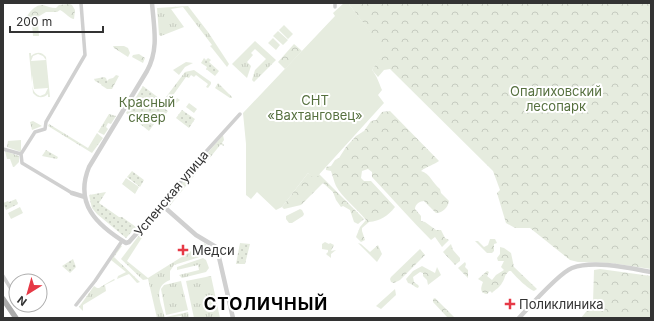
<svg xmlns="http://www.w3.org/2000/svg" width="654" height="321" font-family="Inter,sans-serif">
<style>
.grass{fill:url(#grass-tufts)}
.forest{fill:url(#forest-crowns)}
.park{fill:url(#park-dots)}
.garden{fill:#e6ecdf;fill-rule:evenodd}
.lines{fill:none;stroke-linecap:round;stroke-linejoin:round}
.minor{stroke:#d0d0d0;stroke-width:3.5}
.tertiary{stroke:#d0d0d0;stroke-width:4.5}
.primary{stroke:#ababab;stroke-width:5.5}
.poi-dot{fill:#e63946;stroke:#fff;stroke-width:1.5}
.labels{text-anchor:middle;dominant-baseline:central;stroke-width:4;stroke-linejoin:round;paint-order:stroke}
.park-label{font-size:13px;fill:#56703f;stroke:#fff}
.street-label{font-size:13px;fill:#333;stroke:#fff}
.poi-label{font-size:13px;fill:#333;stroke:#fff;text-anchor:start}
.district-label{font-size:17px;font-weight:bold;letter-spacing:1px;fill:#000;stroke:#fff}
</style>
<defs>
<pattern id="grass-tufts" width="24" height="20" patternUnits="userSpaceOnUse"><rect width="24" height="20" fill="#e6ecdf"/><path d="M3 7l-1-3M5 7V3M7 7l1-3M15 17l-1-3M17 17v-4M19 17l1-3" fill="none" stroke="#c6cbc0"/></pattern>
<pattern id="forest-crowns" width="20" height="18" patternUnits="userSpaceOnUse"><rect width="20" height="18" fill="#e6ecdf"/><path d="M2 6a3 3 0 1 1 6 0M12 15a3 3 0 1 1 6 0" fill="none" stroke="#c6cbc0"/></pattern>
<pattern id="park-dots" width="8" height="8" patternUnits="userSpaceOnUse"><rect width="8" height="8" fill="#e6ecdf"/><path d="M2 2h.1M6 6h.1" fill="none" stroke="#c6cbc0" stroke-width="1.8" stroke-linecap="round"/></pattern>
</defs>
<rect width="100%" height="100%" fill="#fff"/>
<path class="grass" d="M188,6l20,26 21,32 -2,3 -15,-19 -2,-2 2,-1 -29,-38 -12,2 13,18 -23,9 -2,-1 -2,-27z
M255,41l21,19 -22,22 -2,-2 3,-10 11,-11 -11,-10 -4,4 2,2 -6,7 4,4 -4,12 -15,-14z
M186,62l7,1 -8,4 -6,8 -6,-5z
M194,70l17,12v2l-3,4 -2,-1 2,-3 -12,-9 -2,2 -3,-2 -2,3 -3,-1 -15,21 4,3 2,-3 3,2 -6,5 -8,-5v-3l19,-25z
M218,83l14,14v1h-2l-15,-10z
M109,114l7,2 -5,8 -3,-1 -2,4 2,2 -4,6 -6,-3z
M33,121l9,5 -10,4 -2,-8z
M49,124l39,24 9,-15 6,5 -11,15 -44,-27z
M223,135l1,5 -2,3 2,2 -1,1 -2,-2 -13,16 -4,-3z
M21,140v12l-14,-5 1,-6z
M5,151l14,5v6l-5,5h-1l-3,-8h-3z
M195,168l3,3 -30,37 -2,-2 2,-6z
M140,234l3,2 -16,25 21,17 56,-35 3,2 -6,3 2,8 -29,9 -4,6v9c-18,7 -9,23 -5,38h-8l-9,-39 -5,1 -22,-21z
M120,245l2,1 -8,11 26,25 -3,1 -8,-9 -12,5 1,-3 8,-4 -15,-12z
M203,258l3,2 3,8 -3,4 -24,6 -3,-3 20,-5 -1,-5 -21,5v-3z
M211,276l9,42h-26l-8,-37z
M114,279l1,1 -10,5 1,6 -23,14v6l-4,-4 15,-21 3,2h2z
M181,281l7,29 -22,5 -5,-26 3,-4z
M188,312l1,6h-7l-1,-2 -14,2 -1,-1z"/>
<path class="forest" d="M348,3h303v266l-40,-6 -33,-1 -8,-2 -40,-32h-15l-9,-5 -9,-30 3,-3 -7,-19 -103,-102 -6,1 -6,7 -6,-7 12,-19z
M69,4l3,1 3,5 -1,9c-4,0 -8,-6 -14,-9l-3,2h-11l-20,12 -2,-1c2,-7 10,-19 19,-18 4,1 8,3 13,3l3,-3z
M294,44l8,7 -17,18 -7,-7z
M113,46h11l4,2 2,5 -2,4 -14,-9z
M139,54l6,4 -2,5 -11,-6 1,-2z
M116,75l3,1 -7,13h-5l-6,-4 1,-2 4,-1 3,-3 4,-1z
M390,111l49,50c-5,4 -12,5 -18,10 9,2 12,13 19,18l1,4 8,8c-1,6 -6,12 -13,12l-12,-12c-5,0 -9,4 -9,8l6,7v5l4,1 11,8h5l4,8 4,2 -7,7 -7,-10 -4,3c-20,-20 -39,-42 -59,-63v-5l-4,-3 -6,2 -1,7 3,3h7l24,26c-7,9 -15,14 -26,15l-7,6v3l3,9 -4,2 -5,-5 4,-10 6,-7c-9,-11 -24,-23 -30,-34 -2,-4 -3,-10 -5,-15l-5,-1v-3l5,-1 4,-6 4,-2 7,-11 10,-11 8,-5 7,-10 5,-1 6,-8z
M308,173l7,5 4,-4 45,45 -6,5 -4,-2 -4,-12 -7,-4 -2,1 -5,-7 -3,-8 -10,-9 -22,22 -17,4 -2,-2z
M490,239h5l2,4 -3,1v7l-2,2h-5l-12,-12h3l6,6 4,-2z
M325,242l4,2 1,-1 4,2 -3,6 5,-1 -5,4v4l-5,-4 2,-2v-2l-6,-1v-5z
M358,243l3,1 9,8 8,-7 4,9 -5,8z
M451,244l2,6 7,8v3l-5,4 -12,-13z
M500,247l4,1 7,5 3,14 23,22 -3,2c-6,-2 -19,-15 -23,-20h-2c-6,6 -3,6 -7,12 -2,4 -7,7 -10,10l-2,-2 -3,3c-8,-1 -6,-7 -4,-12l-5,-3 9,-8 2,1 -2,4 5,4 4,-5 8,-5 -3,-3 3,-6h-6l-1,-3 3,-4z
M420,249l5,6 -25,25 -6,3 -3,-1 -1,-3 1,-2z
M465,262l1,2 -1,3 3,3v8l-10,-10z
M422,266l13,7 2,-6 4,8 -13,10 -1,-5 -4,-4v-3l-3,-1 -7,5 1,5 5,4 -1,2c-4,-1 -5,-4 -10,-5l-2,-4 7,-8z
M600,269l51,7v42h-70l12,-15 1,-33z
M395,289l1,6 -15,14 -5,-3z
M435,298l20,20h-7l-15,-16v-3z"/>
<path class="park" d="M204,58l2,2 2,-2 3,2 -2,2 10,9 -4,5 -9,-7 1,-2 -6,-4z
M104,77l2,1 2,6 -2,3 -11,-6 -1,-2z
M143,86l25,19 -3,4 3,2 -6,8 -3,-2 -10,14 -23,-18z
M182,110l13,9 -6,9 -13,-10z
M46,150l12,7 -1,2 -15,-3z
M132,171l12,9 -4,7 -13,-10z
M106,192l-7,11 20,14h3l14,10 -10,11 -29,-24 -5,-6 -3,-13z
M16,199l2,5 -12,6 -3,-7 5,-2 1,1z
M240,243l10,1 -5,20h-9z
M73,259l3,8 -6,6 -8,-7z"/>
<path class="garden" d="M344,3h4l37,48 -13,19c5,6 7,13 10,20l-4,5 6,8 -69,76 -7,-6 -26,34 -6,3 -19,-18 -6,7 -5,-4v-51l-3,-31 92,-97 -2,-3z
M32,23h6l1,13h-6z
M284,25l9,9 -5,5 -9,-9z
M278,31l10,9 -5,5 -10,-9z
M273,38l7,7 -4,5 -8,-7z
M29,53h2v3c6,-5 11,-4 15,1l4,40h-2v-3c-5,5 -11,4 -15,-1zM38,54l5,2 3,4 -15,1 2,-5zM32,75l2,14 14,-1 -3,6 -5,2c-9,-3 -8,-13 -8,-21z
M189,103l8,6 -3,4 -8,-6z
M126,178l13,9 -4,7 -13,-10z
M20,207l3,6 -12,6 -3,-6z
M300,209l2,1 2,4 -1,2 -11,7h-3l-3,-4v-3z"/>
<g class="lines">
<path class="minor" d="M335,7v-4
M3,149l18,5 14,-22 10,-3 1,-7 39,-67 -4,-52
M21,154l1,9 50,30
M162,205l40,-49 38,-42
M3,276l13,21
M76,305l19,-24 27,-40"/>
<path class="tertiary" d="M152,3c2,25 7,46 -5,68l-58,96c-15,37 8,58 37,76l3,-1 33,-37 34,30 20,12 2,6 15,65
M72,193l13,4
M519,318c11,-12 40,-45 53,-50 22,-8 57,0 79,4"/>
<path class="primary" d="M3,299l13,19"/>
</g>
<g class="poi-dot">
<path d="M181 244h4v4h4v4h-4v4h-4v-4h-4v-4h4z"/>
<path d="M508 298h4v4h4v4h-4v4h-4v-4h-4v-4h4z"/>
</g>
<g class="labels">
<g class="park-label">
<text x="556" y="91">Опалиховский<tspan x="556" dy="15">лесопарк</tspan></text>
<text x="315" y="100">СНТ<tspan x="315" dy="15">«Вахтанговец»</tspan></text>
<text x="147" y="102">Красный<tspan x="147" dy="15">сквер</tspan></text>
</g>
<g class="street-label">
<text transform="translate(171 193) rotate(-50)">Успенская улица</text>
</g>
<g class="poi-label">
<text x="192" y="250">Медси</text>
<text x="519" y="304">Поликлиника</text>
</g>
<g class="district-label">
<text x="266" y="304">СТОЛИЧНЫЙ</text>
</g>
</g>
<rect width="654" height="321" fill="none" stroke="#333333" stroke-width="8"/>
<g transform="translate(28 293) rotate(217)"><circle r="19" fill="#ffffff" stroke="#adadad"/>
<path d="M0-3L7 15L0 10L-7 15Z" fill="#e63946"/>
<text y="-6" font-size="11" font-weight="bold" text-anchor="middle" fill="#333333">N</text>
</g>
<path d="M10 26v6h93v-6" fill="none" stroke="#333333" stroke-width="2"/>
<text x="16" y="26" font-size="12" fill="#333333" stroke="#ffffff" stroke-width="3" paint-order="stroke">200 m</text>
</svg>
